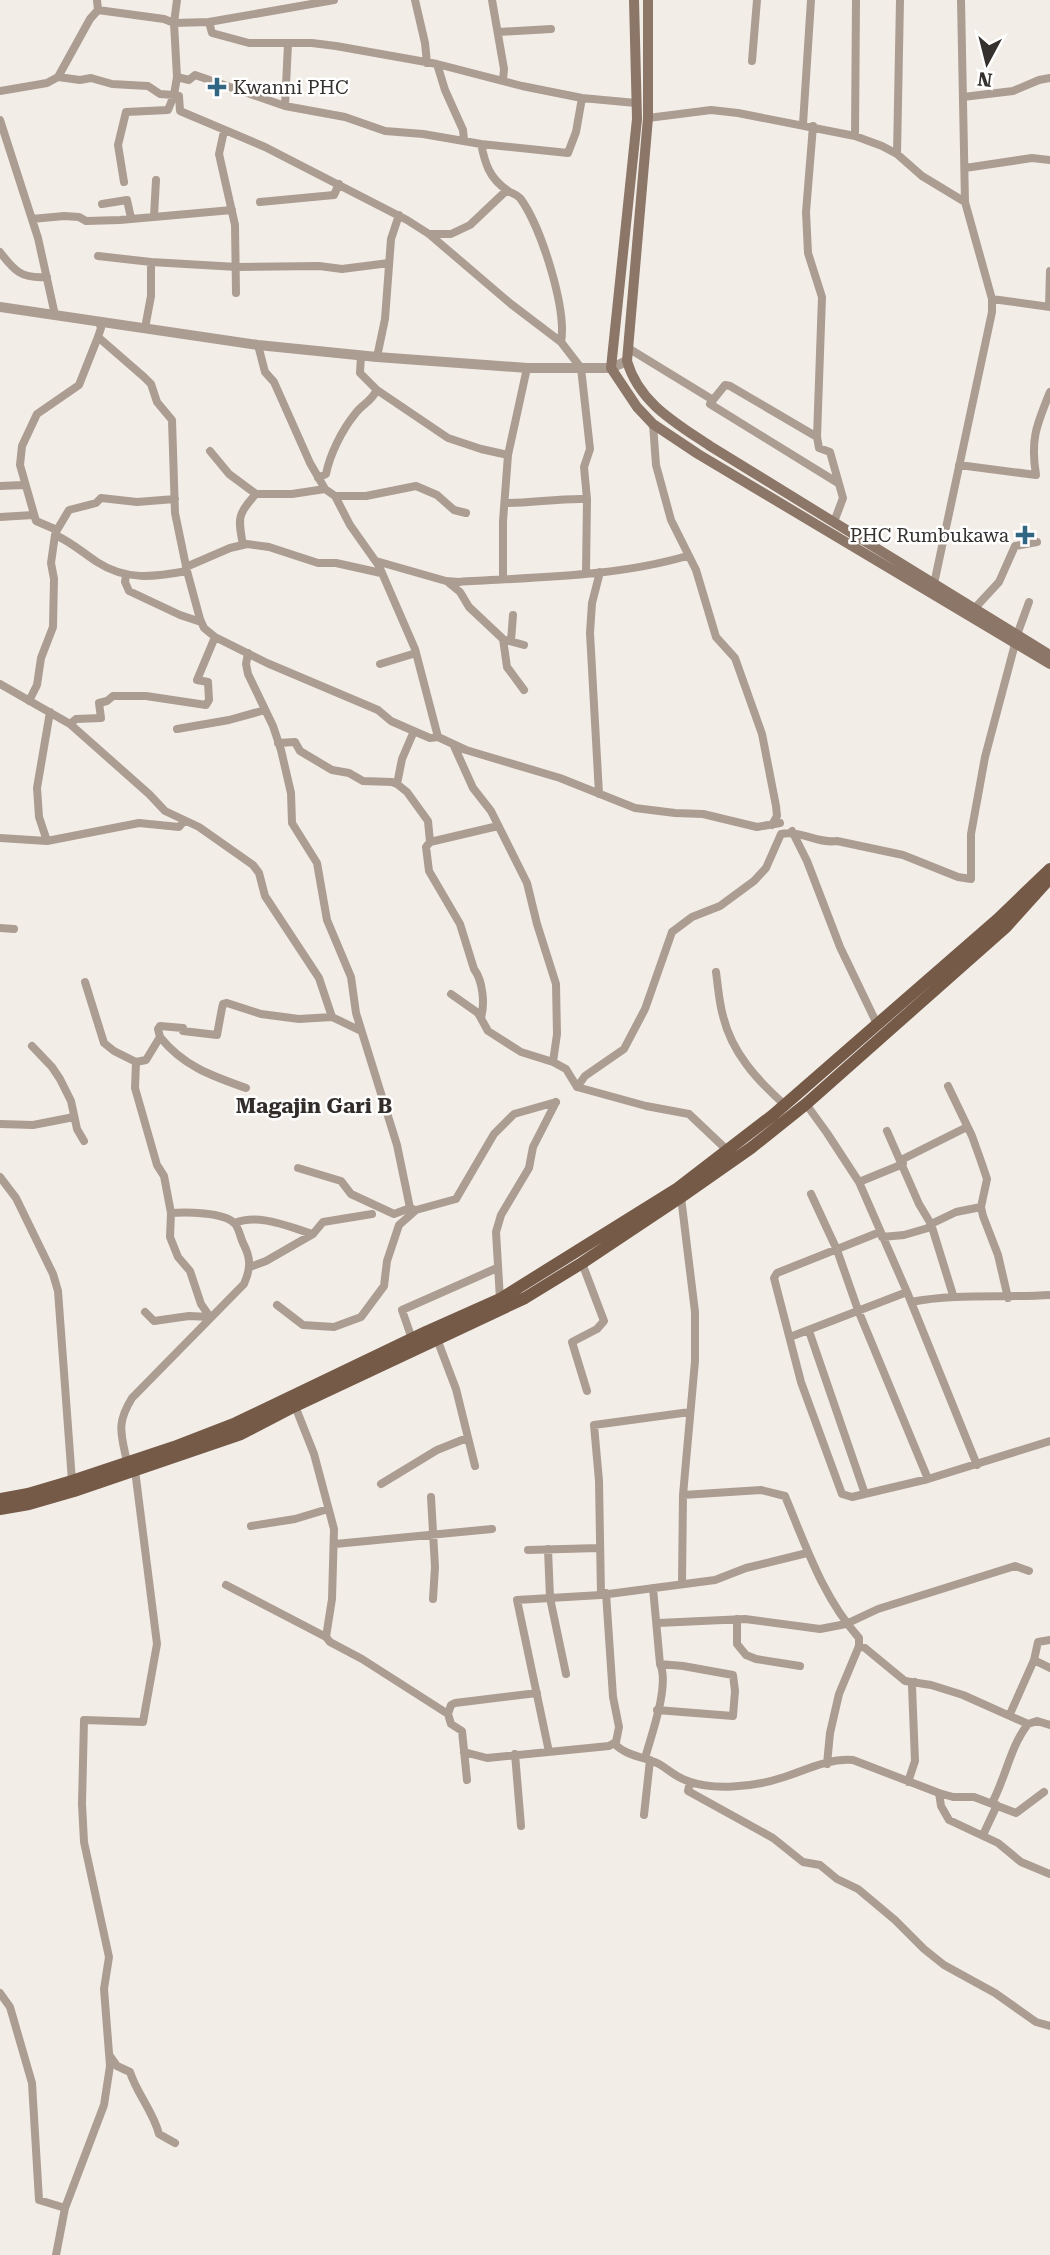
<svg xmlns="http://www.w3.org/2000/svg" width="1050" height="2255" font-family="'Roboto Serif',serif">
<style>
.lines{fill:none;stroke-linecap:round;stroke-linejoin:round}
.minor{stroke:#ac9d92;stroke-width:8}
.tertiary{stroke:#ac9d92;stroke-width:10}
.secondary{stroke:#8c7667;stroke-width:10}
.primary{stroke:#755a48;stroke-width:12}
.poi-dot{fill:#316682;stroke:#fff;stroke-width:2.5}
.labels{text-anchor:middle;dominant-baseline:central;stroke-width:5;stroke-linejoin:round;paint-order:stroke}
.poi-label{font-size:19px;fill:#34312f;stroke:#fff;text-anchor:start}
.neighbourhood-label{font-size:21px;font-weight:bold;fill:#322d2a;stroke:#fff}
</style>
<rect width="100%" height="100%" fill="#f3ede8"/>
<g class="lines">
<path class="minor" d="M177,0l-3,23 35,-1 3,11 37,10h63l24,3 101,18 85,22 60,12 54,5
M415,0l10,43 2,20
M492,0l12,69 -1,11
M98,10l66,9 10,4 3,54 -3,18 5,1 1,15 85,36 142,73 22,14 82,70 50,38 20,26 9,81 -6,18 3,32 -1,74
M209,22l125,-22
M499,32l52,-3
M752,61l5,-61
M437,64l8,26 18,40 1,10
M58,77l22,3 11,-2 21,6 36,2 12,8 14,1 -6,15 -42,2 -8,33 6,37
M177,77l12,3 6,-5 90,31 60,11 40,14 38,3 58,10 87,9 8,-21 6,-34
M0,91l47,-8 11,-6 32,-58 8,-9 -1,-10
M963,97l50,-6 26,-11 11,-2
M285,106l3,-62
M648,118l63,-8 27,3 117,23 27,10 15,8 25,22 43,26
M0,120l38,118 17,77
M803,124l8,-124
M813,126l-7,86 2,41 14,44 -5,140 2,11 11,4 13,46 -9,24
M224,131l-5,23 16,71 1,68
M855,136l1,-136
M481,144c4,19 8,34 26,46 5,4 8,3 13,8 21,28 47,111 41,144
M897,154l3,-154
M965,168l67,-10 18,2
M260,202l74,-7 5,-11
M102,204l25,-4 4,18
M154,216l2,-36
M32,219l32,-3 15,1 7,4 34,-1 112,-10
M429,234h22l19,-9 37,-35
M0,252c14,19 22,27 47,25
M98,256l53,6 86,5 82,-1 23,3 47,-6
M992,299l58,8
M1049,307l1,-36
M99,322l2,6 -3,9 46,40 7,7 6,18 15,18 3,93 12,58 13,48 4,9 11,9 52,26 111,47 13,11 25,11 14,6 8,-1 28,13 94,28 75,30 40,5 28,1 54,13 23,-4
M145,328l6,-32v-34
M98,337l-19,48 -42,29 -15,32 -2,19 16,56 21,9 -2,5c15,6 28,18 42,27 29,19 57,15 90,9
M258,345l7,27 9,10 36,81 15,26 10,7 15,29 29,41 36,83 23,88
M628,348l85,52 -3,4 128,79
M361,355l-1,18 17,17 71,48 33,11 27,6
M377,357l8,-38 6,-80 8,-24
M713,400l12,-15 5,1 87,51
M653,424l3,41 15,55 25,50 20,67 19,21 27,76 14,72 1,10 -5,9
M210,451l19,23 27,20
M959,465l77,10c-6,-36 1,-51 14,-83
M318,478l8,-4c4,-20 16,-44 29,-60 7,-10 15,-11 22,-24
M0,486l24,-1
M335,496h31l50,-10 21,9 17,15 12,3
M506,503c27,0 53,-5 81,-4
M0,517l33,-2
M57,530l12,-20 27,-7 5,-5 36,4 38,-3
M243,545c-5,-26 -6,-31 13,-51h36l33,-5
M376,561l70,20 13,1c74,-5 157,-5 228,-26
M186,567l44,-19 17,-4 22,3 49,16h18l45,10
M126,575l-1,7 4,9 51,24 21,7
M503,579v-58l5,-66 19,-87
M449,583l11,9 9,15 34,32 4,28 17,23
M934,584l58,-272v-13l-27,-97 -4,-202
M974,609l25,-27 16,-36 22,-4
M1017,635l12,-33
M506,640l18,5
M511,641l2,-26
M248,653l-2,11 2,10 25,52 8,24 10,43 1,30 25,40 10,57 24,57 5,36 41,132 13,63
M380,664l36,-11
M0,684l70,40 79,70 16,17 34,16 54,38 6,8 6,23 54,82 13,39
M29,701l8,-16 4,-27 12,-31 1,-48 -3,-16 4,-28
M70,724l6,-5 25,-1 -2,-15 8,-2 6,-5h33l60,9 3,-5 -1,-18 -11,-2 18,-43
M177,729l52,-9 36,-10
M278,743l17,-1 5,9 32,19 17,3 14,8 29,1 5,2 10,8 21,29 2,21
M454,746l19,42 18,23 36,72 10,41 19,60 1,50 -4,28
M397,784l5,-25 12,-28
M599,794l-9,-161 2,-30 8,-31
M792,831l15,30 33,86 37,77
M0,838l47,3 92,-18 40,4 5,-6
M47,841l-8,-24 -2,-29 13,-76
M0,928l14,1
M716,972c2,14 3,30 7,44 9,37 34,64 62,89
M85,982l19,61 10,8 22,11 -1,26 22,77 7,11 7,37 -1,24 8,20 12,14 11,33 9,13
M451,994l27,19 10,18 33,21 32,10 13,7 11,18 69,19 43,8 38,36
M481,1018c4,-14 2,-37 -7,-49l-14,-45 -31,-53 -3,-24 4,-5 68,-16
M160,1037l-2,-8 2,-3 23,2v3l34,4 5,-27 1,-4 4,-1 34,11 38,5 33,-2 29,14
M32,1046l20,21 8,12 11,22 6,28 7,12
M136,1062l10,-2 14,-23c23,29 52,39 86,51
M948,1086l24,50 10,28 5,15 -6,28 2,9 15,39 10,43
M577,1087l8,-11 39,-27 21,-40 27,-77 20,-15 28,-11 34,-25 12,-13 15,-34c20,-4 37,10 56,7l66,14 55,22 13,2v-45l14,-77 30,-113
M806,1104l21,29 32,49 48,110 70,173
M0,1124l33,1 41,-8
M887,1131l32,73 12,20 22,71
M298,1168l43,13 10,13 43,20 16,-6 3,1
M0,1177l16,21 37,76 5,17 14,190
M859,1182l44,-18v-5l64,-32
M811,1194l26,56 21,60 70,169
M681,1197l14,115v49l-12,134 -1,89
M235,1223c24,-10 54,4 78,11
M880,1232l-103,41 -3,5 27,104 41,112 10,3 76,-18 122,-38
M882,1237l22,-2 24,-7 3,-4 25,-12 25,-5
M582,1263l22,58 -7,8 -25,13 15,49
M250,1267l16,-6 47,-27 10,-12 49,-8
M500,1299l-4,-67 5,-17 28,-47 4,-21 23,-45
M911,1302c46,-9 92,-4 139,-7
M277,1305l26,20 31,2 27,-10 23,-31 3,-25 12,-36 17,-15 40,-11 38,-65 20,-20 42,-12
M145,1312l9,9 35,-5 21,1
M809,1331l56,163
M790,1337l117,-45
M412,1339l-10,-29 95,-42
M437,1339l19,50 19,77
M295,1406l19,48 20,75 -2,70 -6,38 4,5 32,17 86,55 3,10 11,7 5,49
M127,1462c-6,-29 -11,-38 5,-64l112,-114c7,-16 7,-26 -1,-41 -3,-6 -4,-16 -9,-20 -10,-11 -49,-11 -63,-10
M381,1484l56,-34 30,-12
M683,1495l78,-5 24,6c21,50 37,100 74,142v8l-20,48 -9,39 -3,31
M431,1497l4,70 -2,32
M251,1526l44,-7 33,-10
M335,1544l157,-15
M548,1549l2,49 51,-3 114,-15 31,-12 61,-15
M528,1550l71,-2
M226,1585l100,52
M601,1595l-2,-114 -5,-56 96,-13
M737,1619v25l9,11 10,4 44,7
M658,1623l87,-4 75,10 26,-5 32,-15 137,-43 14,5
M1050,1640l-12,2 -4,18 16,8
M859,1646l6,2 40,33 26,4 32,10 65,29 9,-3 13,4
M657,1710l76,6 2,-25 -2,-16 -50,-9 -23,-2
M448,1714l3,-9 4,-2 82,-10
M1010,1714l24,-54
M614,1743c10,12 29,14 43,20 10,5 17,13 28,17 26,11 69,7 96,-2 23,-7 46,-20 72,-18l86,33 2,13 8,14 49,23 23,19 29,12
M464,1752l23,6 122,-12 7,-4 3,-15 -6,-30 -7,-104
M549,1752l-32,-152 33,-2 16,76
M515,1754l6,72
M645,1758c6,-22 25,-73 15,-94l-7,-76
M690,1782l-2,9 85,47 30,24 17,3 17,14 21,10 37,31 29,29 20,16 51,28 41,29 14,4
M908,1782l7,-21 -3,-75 3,-4
M939,1793l14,4h21l42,16 28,-21
M992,1803c14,-26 18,-56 36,-79
M644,1815l6,-55
M983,1835l14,-30
M0,1993l10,14 22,76 7,117 26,8 -9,47
M110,2056l7,10 13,6c7,22 23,39 29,62l16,9
M65,2208l39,-103 6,-39 -6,-77 5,-32 -25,-115 -2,-38 2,-84 59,2 14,-78 -22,-174"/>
<path class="tertiary" d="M0,307l258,38 119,12 150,11h84l16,-7"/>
<path class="secondary" d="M634,0l3,119 -26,249 26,39 16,17 45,30 352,210
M648,0v118l-21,243c12,42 49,62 83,85l340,209"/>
<path class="primary" d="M0,1499l28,-5 44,-13 102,-34 62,-24 190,-91 74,-33 178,-111 95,-73 225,-196 52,-50
M0,1509l29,-5 45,-13 167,-57 54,-28 230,-108 57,-35 99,-66 70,-49 55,-44 200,-177 44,-49"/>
</g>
<g class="poi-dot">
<path d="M213.5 76.5h7v7h7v7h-7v7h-7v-7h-7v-7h7z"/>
<path d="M1021.5 524.5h7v7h7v7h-7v7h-7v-7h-7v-7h7z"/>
</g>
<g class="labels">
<g class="poi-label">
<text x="233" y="87">Kwanni PHC</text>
<text x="1009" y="535" text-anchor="end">PHC Rumbukawa</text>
</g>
<g class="neighbourhood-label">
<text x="314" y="1106">Magajin Gari B</text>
</g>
</g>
<g transform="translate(987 63) rotate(187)" stroke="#ffffff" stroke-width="5" paint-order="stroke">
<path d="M0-5L12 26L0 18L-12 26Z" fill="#34312f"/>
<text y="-10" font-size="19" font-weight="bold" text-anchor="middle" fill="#34312f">N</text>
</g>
</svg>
